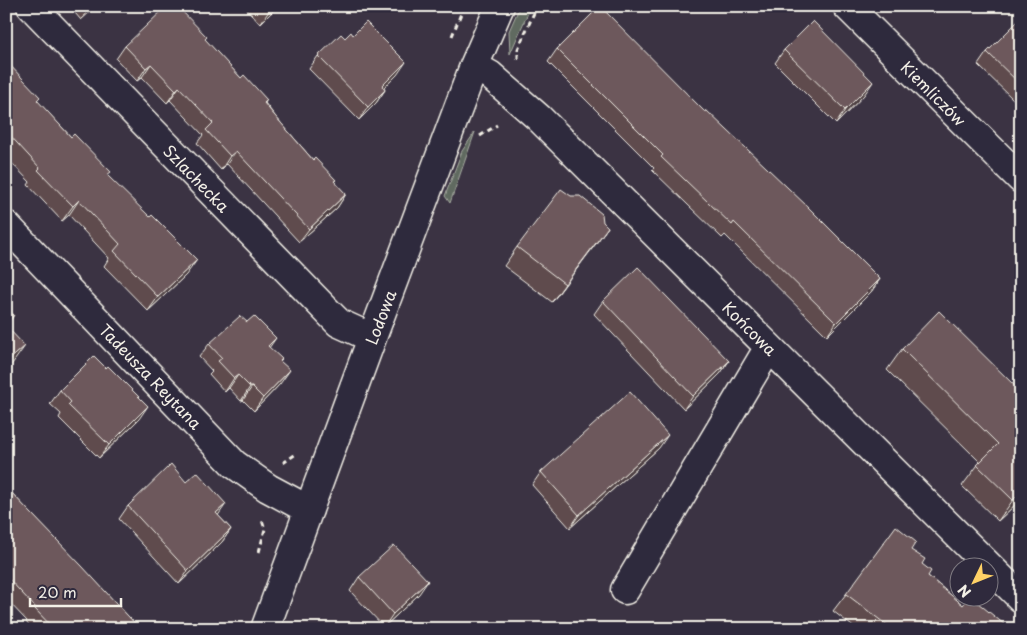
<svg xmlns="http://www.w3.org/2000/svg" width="1027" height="635" font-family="'Playpen Sans',sans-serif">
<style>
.green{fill:#616b60;stroke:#aaaea4}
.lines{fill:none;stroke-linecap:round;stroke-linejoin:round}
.minor-casing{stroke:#f4f1e8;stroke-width:31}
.path{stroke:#f4f1e8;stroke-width:3;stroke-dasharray:5 4;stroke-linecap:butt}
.minor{stroke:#2f2a3d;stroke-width:28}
.wall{fill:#5e4c4e;stroke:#f4f1e8}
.shaded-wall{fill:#4c3e40;stroke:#f4f1e8}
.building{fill:#6d585b;stroke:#f4f1e8}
.labels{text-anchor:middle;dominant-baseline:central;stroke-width:4;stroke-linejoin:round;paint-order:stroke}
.street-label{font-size:16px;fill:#f4f1e8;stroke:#2f2a3d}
</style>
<rect width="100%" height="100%" fill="#3b3343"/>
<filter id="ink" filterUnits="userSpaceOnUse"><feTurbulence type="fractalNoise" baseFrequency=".02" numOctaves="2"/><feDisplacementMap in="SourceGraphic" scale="10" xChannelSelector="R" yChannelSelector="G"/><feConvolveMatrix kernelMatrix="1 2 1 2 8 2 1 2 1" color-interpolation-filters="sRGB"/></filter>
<g filter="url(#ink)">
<path class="green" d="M520,6h11l-21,48 -1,-23z
M475,132l-25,71 -5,-7 17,-45z"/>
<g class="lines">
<defs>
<path id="minor" d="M31,6l301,310 7,7 33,15
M847,6l174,173
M474,66l16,9 49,43 482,480
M6,225l228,239 34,24 41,22
M625,590l144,-243
M265,629l107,-291 102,-272 26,-60"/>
</defs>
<use href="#minor" class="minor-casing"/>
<path class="path" d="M452,36l12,-30
M518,59v-10l19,-43
M480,136l17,-11
M283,463l13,-9
M259,552l6,-23 -3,-9"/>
<use href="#minor" class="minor"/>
</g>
<path class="wall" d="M69,6h27l-15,14z
M244,6h34l-18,18z
M1021,19v82l-3,-3 -3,3 -37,-36 9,-13z
M345,38l52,37 -13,13 1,2 -9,13 -17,17 -50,-51 9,-13z
M205,40l36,38 26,22 -2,3 10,13 38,44 23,20 -2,2 12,12 -9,14 -38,34 -72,-78 -6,6 -24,-27 6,-8 -33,-35 -3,3 -25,-26 -5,4 -21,-22 9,-13z
M557,49l323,230 -9,13 -44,44 -102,-101 -3,3 -70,-68 2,-2 -106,-106z
M784,50l80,45 -28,29 -61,-61z
M6,61l31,40 71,75 78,99 -38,36 -44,-45 5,-8 -40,-43 -7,6 -34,-36 2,-3 -24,-25z
M603,222l5,5 -56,75 -48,-36 13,-19z
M603,301l126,60 -9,13 -36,35 -90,-95z
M247,322l29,16 -7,10 11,13v23l-26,27 -11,-11 -2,1 -12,-13 -4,4 -16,-18 3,-3 -13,-14 10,-13z
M902,349l119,43v111l-2,-2 -21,20 -36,-35 18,-24 -93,-92z
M60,390l79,29 -40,39 -40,-40 2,-4 -11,-10z
M659,448l-89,80 -38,-43 9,-13z
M186,482l45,47 -9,13 -43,42 -60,-65 9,-13z
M6,487l134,142h-108l-6,-7 1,-1 -21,-22z
M911,550l11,14 6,12 35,29 40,24h-147l-23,-18 13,-17z
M359,577l60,17 -35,33 -34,-36z"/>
<path class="shaded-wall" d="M91,6h5l-15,14z
M273,6h5l-18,18 12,-17z
M406,62l-9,13 -25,24 10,-13z
M151,64l-9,13 -5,4 9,-13z
M873,82l-9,13 -28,29 9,-14z
M179,87l-9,13 -3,3 9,-13z
M385,90l-9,13 -17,17 9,-13z
M236,151l-9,13 -6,6 9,-14z
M346,194l-9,14 -38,34 10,-13z
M79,200l-10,15 -7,6 11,-15z
M608,227l-13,18 -43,57 13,-18z
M197,260l-11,15 -38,36 10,-14z
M880,279l-9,13 -44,44 9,-13z
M14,315l-8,12v-4z
M25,346l-13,18 -6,5v-6z
M729,361l-9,13 -36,35 9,-13z
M290,370l-10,14 -26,27 9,-13z
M238,375l-9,13 -4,4 9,-14z
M250,387h2l-9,13 -2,1z
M148,406l-9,13 -40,39 10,-13z
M668,435l-9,13 -89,80 9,-13z
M1021,492v6l-2,3 -21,20 15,-21z
M226,504l-9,13 -1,-4z
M231,529l-9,13 -43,42 9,-13z
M428,581l-9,13 -35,33 9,-13z"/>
<path class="building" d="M167,6h10l30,31 -2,2 36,39 3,-3 23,25 -3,3 11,13 38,44 2,-2 21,22 -2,1 12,13 -37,35 -73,-78 -6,5 -24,-26 7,-7 -34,-36 -3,3 -25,-26 -5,4 -21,-22z
M600,6l105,106 1,-2 102,97 72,72 -44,44 -102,-101 -2,3 -71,-68 2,-2 -106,-106z
M1020,19h1v66l-34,-33z
M813,21l60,61 -28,28 -61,-60z
M366,22l40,40 -24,24 3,4 -17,17 -50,-51 23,-22 4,4 6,-6 2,3z
M6,61l34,36 -3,3 34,37 3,-3 37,38 -4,3 43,42 2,-2 45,45 -39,37 -44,-46 6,-7 -41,-44 -6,6 -35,-36 2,-2 -34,-37z
M561,189l10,7h9l22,18 1,8 5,5 -43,57 -48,-37z
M638,267l91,94 -36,35 -90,-95z
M6,307l8,8 -8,8z
M939,311l82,81v100l-8,8 -36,-35 21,-21 -96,-95z
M240,316l7,6 7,-6 22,22 -8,8 14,13 -2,2 10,9 -27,28 -11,-11h-2l-12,-12 -4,3 -16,-17 4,-3 -13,-14z
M6,326l19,20 -19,17z
M94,356l12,12 2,-2 40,40 -39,39 -41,-40 3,-3 -11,-12z
M630,392l38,43 -89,80 -38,-43z
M171,464l15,18 11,-10 29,32 -10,9 15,16 -43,42 -60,-65z
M6,487l76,79 58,63h-86l-19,-20 1,-1 -30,-32z
M896,526l20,16 -5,8 14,9 -3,5 9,7 -3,5 35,29 6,-7h3l33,27 -3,4h-110l-46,-35z
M394,545l34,36 -35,33 -34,-37z
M485,624l4,5h-9z"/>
</g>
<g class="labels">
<g class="street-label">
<text transform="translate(934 93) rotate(45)">Kiemliczów</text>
<text transform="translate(197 178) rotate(46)">Szlachecka</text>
<text transform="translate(380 317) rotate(-69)">Lodowa</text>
<text transform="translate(750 328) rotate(45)">Końcowa</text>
<text transform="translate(151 376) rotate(46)">Tadeusza Reytana</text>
</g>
</g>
<rect width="1027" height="635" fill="none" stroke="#2f2a3d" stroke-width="25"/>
<rect x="12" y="12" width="1002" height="610" fill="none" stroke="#f4f1e8" stroke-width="2" filter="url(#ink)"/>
<g transform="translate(974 582) rotate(227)"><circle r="24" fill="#2f2a3d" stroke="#7e7a81"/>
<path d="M0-4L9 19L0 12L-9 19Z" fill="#ffd166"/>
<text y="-8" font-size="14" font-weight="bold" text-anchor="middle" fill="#f4f1e8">N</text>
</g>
<path d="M30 598v8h91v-8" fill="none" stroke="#f4f1e8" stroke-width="2.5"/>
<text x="38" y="598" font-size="15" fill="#f4f1e8" stroke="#2f2a3d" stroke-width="4" paint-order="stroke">20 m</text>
</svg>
